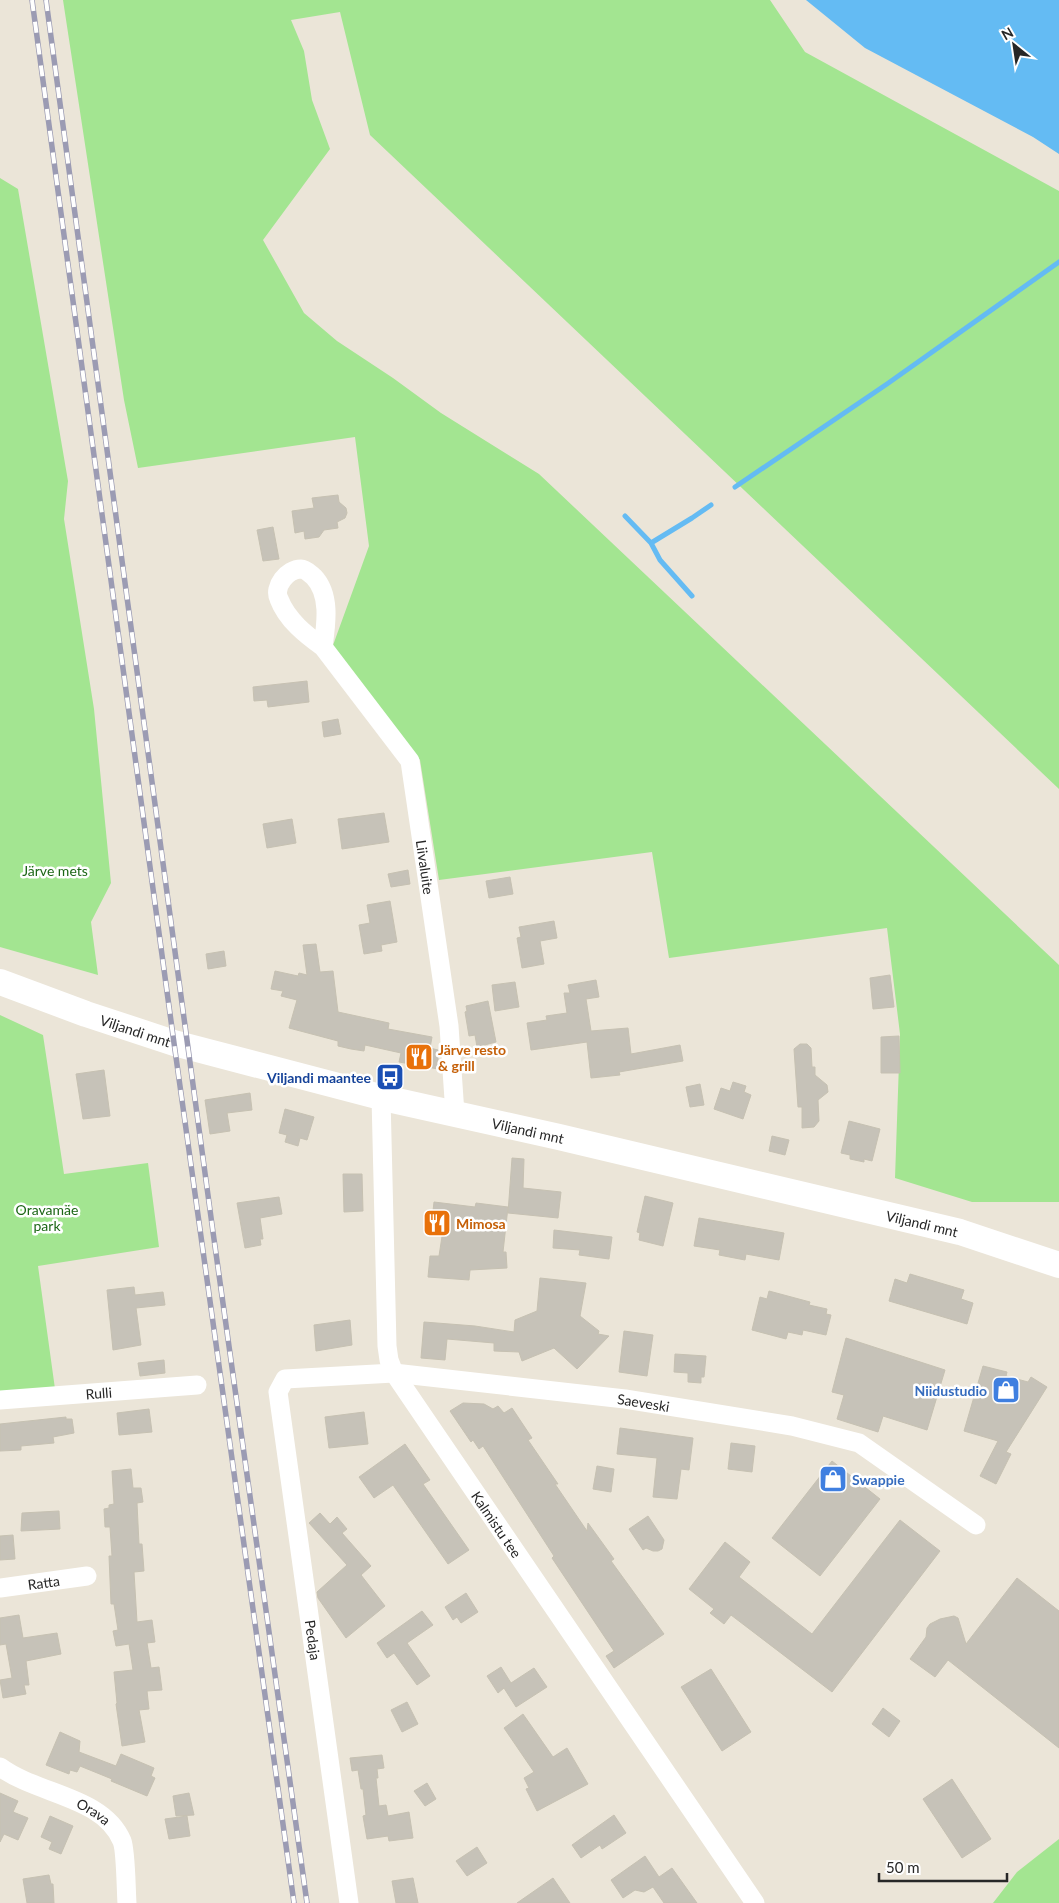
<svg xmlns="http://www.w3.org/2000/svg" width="1059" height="1903" font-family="Lato,sans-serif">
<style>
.green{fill:#a3e591}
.water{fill:#64bbf3}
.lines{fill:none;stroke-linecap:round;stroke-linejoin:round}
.stream{stroke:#64bbf3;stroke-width:5}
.building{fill:#c6c2b8;stroke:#c6c1b2}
.street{stroke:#fff;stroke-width:19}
.secondary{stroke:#fff;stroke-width:26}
.rail-casing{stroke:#9b9bb3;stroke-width:5.5}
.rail{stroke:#fff;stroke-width:4;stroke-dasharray:11;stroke-linecap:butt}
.labels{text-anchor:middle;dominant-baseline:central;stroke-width:5;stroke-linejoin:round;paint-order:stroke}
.street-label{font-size:14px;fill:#272727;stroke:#fff}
.park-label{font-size:14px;fill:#1c6616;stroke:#fff}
.food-label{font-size:14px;font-weight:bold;fill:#c56008;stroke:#fff;text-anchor:start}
.transit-label{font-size:14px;font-weight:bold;fill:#164399;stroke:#fff;text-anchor:end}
.shop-label{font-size:14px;font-weight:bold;fill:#366cbe;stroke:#fff;text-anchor:end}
</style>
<rect width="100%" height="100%" fill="#ebe5d8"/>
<path class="green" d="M63,0h707l35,52 254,139v598l-689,-654 -30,-123 -49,8 13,31 8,49 18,49 -67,91 41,73 33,28 56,37 48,35 98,61 520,491v237h-87l-77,-24 5,-144 -13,-106 -218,30 -17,-106 -213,28 -19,-120 -88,-112 37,-102 -14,-109 -217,31 -14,-68z
M0,178l18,11 50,292 -4,38 30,190 17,174 -20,39 7,53 -98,-28z
M0,1015l43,20 21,139 84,-11 11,84 -121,19 18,130 -56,4z
M1059,1839v64h-66l24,-31z"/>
<path class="water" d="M806,0h253v154l-26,-17 -168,-89z"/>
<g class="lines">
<path class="stream" d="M735,487l152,-103 172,-122
M625,516l26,27 9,17 32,36
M651,543l41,-25 19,-13"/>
</g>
<path class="building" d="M338,495l1,7 7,6 1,5 -2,5 -8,4 1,6 -14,2 -5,7 -14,2 -1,-8 -9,2 -3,-22 22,-3 -2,-10z
M273,527l6,32 -16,2 -6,-31z
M307,681l2,21 -41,5 -1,-7 -13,1 -1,-14z
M338,719l3,15 -17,3 -2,-15z
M384,813l5,29 -47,7 -4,-30z
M292,819l4,24 -29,5 -4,-24z
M408,870l2,14 -19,3 -3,-13z
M510,877l3,17 -24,4 -3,-17z
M390,901l7,41 -16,3 1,6 -18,3 -5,-29 11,-2 -3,-18z
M554,921l3,17 -17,3 4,23 -22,4 -5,-30 4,-1 -2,-10z
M316,944l4,28 13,-1 5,41 51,11 -1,6 44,8 -2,11 8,2v19l-39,-7 2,-9 -36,-8 -1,6 -13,-2 -13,-3v-5l-49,-13 8,-28 -16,-4 2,-5 -12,-2 4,-18 23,5 1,-3 8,2 -4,-30z
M224,951l2,15 -18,3 -2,-15z
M890,975l4,32 -21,2 -3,-31z
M596,980l3,17 -13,2 5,32 37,-3 3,26 49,-9 3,16 -64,11 1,3 -29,3 -4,-36 -56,8 -4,-27 20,-3 -1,-4 21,-3 -3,-20h6l-2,-8z
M515,982l4,25 -24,4 -3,-26z
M488,1001l8,41 -19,5 -2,-12 -6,1 -4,-24 2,-1 -1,-5z
M899,1036l1,37h-19v-36z
M800,1044h7l4,4 1,19h3v8l12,10 1,7 -10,8 1,21 -5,6 -12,1v-21h-4l-4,-58z
M104,1070l6,46 -27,3 -7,-45z
M733,1082l13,4 -2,6 7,3 -8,24 -29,-10 7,-21 9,3z
M700,1084l4,21 -14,2 -4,-20z
M250,1093l2,17 -25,3 3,18 -20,3 -5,-34z
M285,1109l29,8 -7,23 -7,-2 -2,8 -13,-4 2,-7 -8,-2z
M849,1121l31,8 -8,32 -8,-2v3l-14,-3v-4l-9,-2z
M772,1136l17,4 -4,15 -16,-4z
M512,1158l12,1 -1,29 38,4 -3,26 -50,-5z
M343,1174h19l1,37 -19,1z
M645,1196l28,7 -10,43 -24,-6 1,-7 -3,-1z
M279,1197l3,17 -22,4 3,21h-3l1,6 -16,3 -8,-45z
M434,1202l41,5 1,-4 32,4 -5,45h3l1,16 -37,2 -1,10 -41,-3 2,-21h9l4,-26 -12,-1z
M699,1218l85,15 -5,27 -33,-6 -1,6 -26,-5 1,-5 -26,-4z
M554,1230l58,7 -3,22 -30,-4 1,-5 -27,-2z
M910,1274l54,16 -3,9 12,4 -6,21 -78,-23 6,-22 12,4z
M540,1278l46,5 -6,33 19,15 -1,3 11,2 -32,33 -23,-21 -32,13 -3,-9 -25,-1v-8l-47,-4 -2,21 -24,-2 3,-36 51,4 39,6 1,-12 22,-9z
M134,1287l1,8 28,-3 2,13 -29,3 5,37 -28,5 -6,-60z
M769,1291l41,11 -1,3 18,4 -1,5 5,1 -5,20 -23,-5 -1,5 -14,-3 -2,7 -34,-9 8,-33 7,2z
M350,1320l2,25 -36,6 -2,-26z
M624,1331l29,4 -6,41 -28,-4z
M846,1338l99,32 -18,60 -44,-14 -5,16 -41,-13 7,-24 -12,-3z
M675,1354l31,2 -2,21h-3v6l-13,-1v-9l-14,-1z
M164,1360l1,13 -25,3 -2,-13z
M983,1366l24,6 -1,4 22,6 3,-5 16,10 -41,65 5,2 -15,30 -16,-8 18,-35 -34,-10z
M463,1403l21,1 9,5 5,-3 6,7 8,-5 20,30 -4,2 30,44h-3l32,47 1,-8 26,36 -3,2 53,73 -50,34 -8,-12 8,-5 -62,-93 2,-2 -71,-110 -4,3 -6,-9 -2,2 -21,-31z
M149,1409l3,23 -33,3 -2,-22z
M364,1412l4,32 -39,4 -4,-31z
M66,1417v2h6l2,14 -21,4 1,6 -33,3v4l-21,1v-27z
M620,1428l73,10 -4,32 -8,-1 -4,30 -24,-2 4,-39 -40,-4z
M731,1443l24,3 -3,26 -24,-3z
M405,1444l25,36 -7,4 46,66 -21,14 -55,-79 -19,13 -15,-21z
M832,1461l48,38 -60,77 -48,-38z
M597,1466l17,3 -3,23 -18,-3z
M131,1469l2,19h8l2,14 -6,1 2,41h3l2,27 -10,1 3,50 15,-2 3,22 -8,1 4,25 8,-1 3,23 -15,1 2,18 -10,1 6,32 -23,4 -6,-42 1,-1 -3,-31 19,-2 -4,-26 -13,2 -3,-15 5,-1 -4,-26h-3l-2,-48h3l-2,-29h-5l-1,-18 5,-1v-3l5,-1 -2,-33z
M59,1511l1,18 -39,2 1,-18z
M320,1513l10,11 7,-7 10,12 -5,4 29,33 -10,9 24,31 -39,32 -28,-40 -1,-6 30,-27 -38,-42z
M648,1516l16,24 -2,9 -4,2h-5l-7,-3 -3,2 -14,-21z
M900,1520l40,31 -108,141 -101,-77 -7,9 -14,-11 4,-4 -25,-20 36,-47 25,20 -11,15 73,57z
M13,1535l2,24 -15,1v-24z
M1017,1578l42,33v137l-111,-88 -13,17 -25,-18 16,-22 1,-9 3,-4 10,-5 14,-3 4,2 8,26z
M466,1593l12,19 -17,11 -4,-6 -4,3 -8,-13z
M422,1611l11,14 -26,18 23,33 -13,9 -23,-32 -7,5 -10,-15z
M19,1615l4,23 34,-5 4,21 -35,7 3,24h-5l2,9 -23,4 -3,-18 12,-2 -6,-34 -6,1v-27z
M501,1667l10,16 23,-15 13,19 -31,20 -12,-19 -6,5 -11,-17z
M711,1669l40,63 -29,19 -41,-64z
M407,1702l11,22 -16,8 -11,-22z
M883,1708l17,13 -11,16 -17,-13z
M523,1714l30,43 14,-9 21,36 -51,27 -11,-22 3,-1 -5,-10 10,-6 -30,-44z
M60,1732l20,9 -1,11 37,14 5,-12 33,14 -3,8 4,2 -8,18 -36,-15 1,-2 -32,-13 -3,6 -7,-2 -1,4 -23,-9z
M382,1755l2,13 -7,1 1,9h-2l3,28 7,-1 2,11 21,-4 4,26 -24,3 -1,-5 -21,3 -4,-23 3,-1 -3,-26h-2l-3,-19 -6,1 -2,-13z
M952,1779l39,60 -29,19 -39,-59z
M427,1783l9,16 -11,7 -11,-15z
M0,1793l18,8 -5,11 15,6 -10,22 -14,-6 -4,8z
M189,1793l5,22 -18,1 -3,-20z
M614,1815l12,18 -24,16 -2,-4 -19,13 -9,-13z
M50,1816l23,10 -12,28 -12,-5 3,-7 -11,-5z
M187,1816l3,20 -21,3 -4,-20z
M477,1847l10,16 -20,13 -11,-15z
M645,1856l14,21 13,-9 25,35h-33l-11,-16 -9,5 -9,-2 -12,8 -12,-18z
M49,1875l2,9h2l1,19h-27l-4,-24z
M413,1878l5,25h-22l-4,-22z
M553,1878l17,25h-53z"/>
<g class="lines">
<g class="street">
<path id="s1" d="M323,647c-17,-12 -36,-27 -44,-48 -6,-12 8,-30 22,-30 5,0 9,5 13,8 17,18 12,48 9,70l87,114 39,265 6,88"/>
<path id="s2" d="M381,1097l6,249 2,14 5,13 361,530"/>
<path id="s3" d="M0,1400l197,-15"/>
<path id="s4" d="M0,1588l87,-12"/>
<path id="s5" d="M0,1767c38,28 103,29 122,74 4,10 4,49 5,62"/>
<path id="s6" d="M349,1903l-71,-511 7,-13 109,-6 231,26 167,27 67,17 117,82"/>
</g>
<path class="secondary" id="s7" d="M0,982l86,32 88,29 214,56 171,38 401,95 99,33"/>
<defs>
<path id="rail" d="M32,0l142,1043 120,860
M46,0l167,1232 94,671"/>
</defs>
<use href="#rail" class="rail-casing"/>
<use href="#rail" class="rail"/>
</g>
<defs>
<symbol id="restaurant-square" viewBox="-11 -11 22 22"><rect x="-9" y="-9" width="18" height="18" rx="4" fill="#e8710a" stroke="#fff"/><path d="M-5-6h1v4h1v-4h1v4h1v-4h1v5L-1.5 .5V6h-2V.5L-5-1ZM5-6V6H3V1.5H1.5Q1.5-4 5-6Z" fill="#fff"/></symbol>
<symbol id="bus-square" viewBox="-11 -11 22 22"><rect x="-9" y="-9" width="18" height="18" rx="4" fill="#1a4fb4" stroke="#fff"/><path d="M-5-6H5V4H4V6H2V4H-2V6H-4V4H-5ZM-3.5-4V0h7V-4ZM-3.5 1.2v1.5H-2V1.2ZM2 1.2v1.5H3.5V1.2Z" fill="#fff"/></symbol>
<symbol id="shop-square" viewBox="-11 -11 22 22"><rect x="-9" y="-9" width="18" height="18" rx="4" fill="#3f7fe0" stroke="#fff"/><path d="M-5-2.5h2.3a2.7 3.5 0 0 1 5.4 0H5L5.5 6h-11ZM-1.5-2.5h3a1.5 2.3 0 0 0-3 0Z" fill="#fff"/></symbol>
</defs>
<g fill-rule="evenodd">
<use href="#restaurant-square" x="403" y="1041" width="32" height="32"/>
<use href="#bus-square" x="374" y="1061" width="32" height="32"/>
<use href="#restaurant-square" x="421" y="1207" width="32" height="32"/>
<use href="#shop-square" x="990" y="1374" width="32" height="32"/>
<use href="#shop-square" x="817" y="1463" width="32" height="32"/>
</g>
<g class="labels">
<g class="street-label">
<text stroke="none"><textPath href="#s1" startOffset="448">Liivaluite</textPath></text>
<text stroke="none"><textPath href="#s7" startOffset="144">Viljandi mnt</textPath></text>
<text stroke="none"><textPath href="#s7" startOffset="549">Viljandi mnt</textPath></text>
<text stroke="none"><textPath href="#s7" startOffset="954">Viljandi mnt</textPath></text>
<text stroke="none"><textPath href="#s3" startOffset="99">Rulli</textPath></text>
<text stroke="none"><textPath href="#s6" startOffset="891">Saeveski</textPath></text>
<text stroke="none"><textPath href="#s2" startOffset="460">Kalmistu tee</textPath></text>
<text stroke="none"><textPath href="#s4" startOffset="44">Ratta</textPath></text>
<text transform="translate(313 1640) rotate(82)">Pedaja</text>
<text stroke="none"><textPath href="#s5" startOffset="104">Orava</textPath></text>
</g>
<g class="park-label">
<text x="55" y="870">Järve mets</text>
<text x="47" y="1209">Oravamäe<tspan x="47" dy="16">park</tspan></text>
</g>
<g class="food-label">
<text x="438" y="1049">Järve resto<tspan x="438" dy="16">&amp; grill</tspan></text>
<text x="456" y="1223">Mimosa</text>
</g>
<g class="transit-label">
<text x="371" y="1077">Viljandi maantee</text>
</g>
<g class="shop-label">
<text x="987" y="1390">Niidustudio</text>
<text x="852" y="1479" text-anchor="start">Swappie</text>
</g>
</g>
<g transform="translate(1014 45) rotate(330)" stroke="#ffffff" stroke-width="4" paint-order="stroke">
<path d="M0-4L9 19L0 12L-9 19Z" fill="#272727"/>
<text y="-8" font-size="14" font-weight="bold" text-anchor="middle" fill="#272727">N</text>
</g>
<path d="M879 1873v8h128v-8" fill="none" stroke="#272727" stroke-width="2.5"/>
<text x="886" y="1873" font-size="15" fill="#272727" stroke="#ffffff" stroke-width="4" paint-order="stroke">50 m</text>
</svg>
